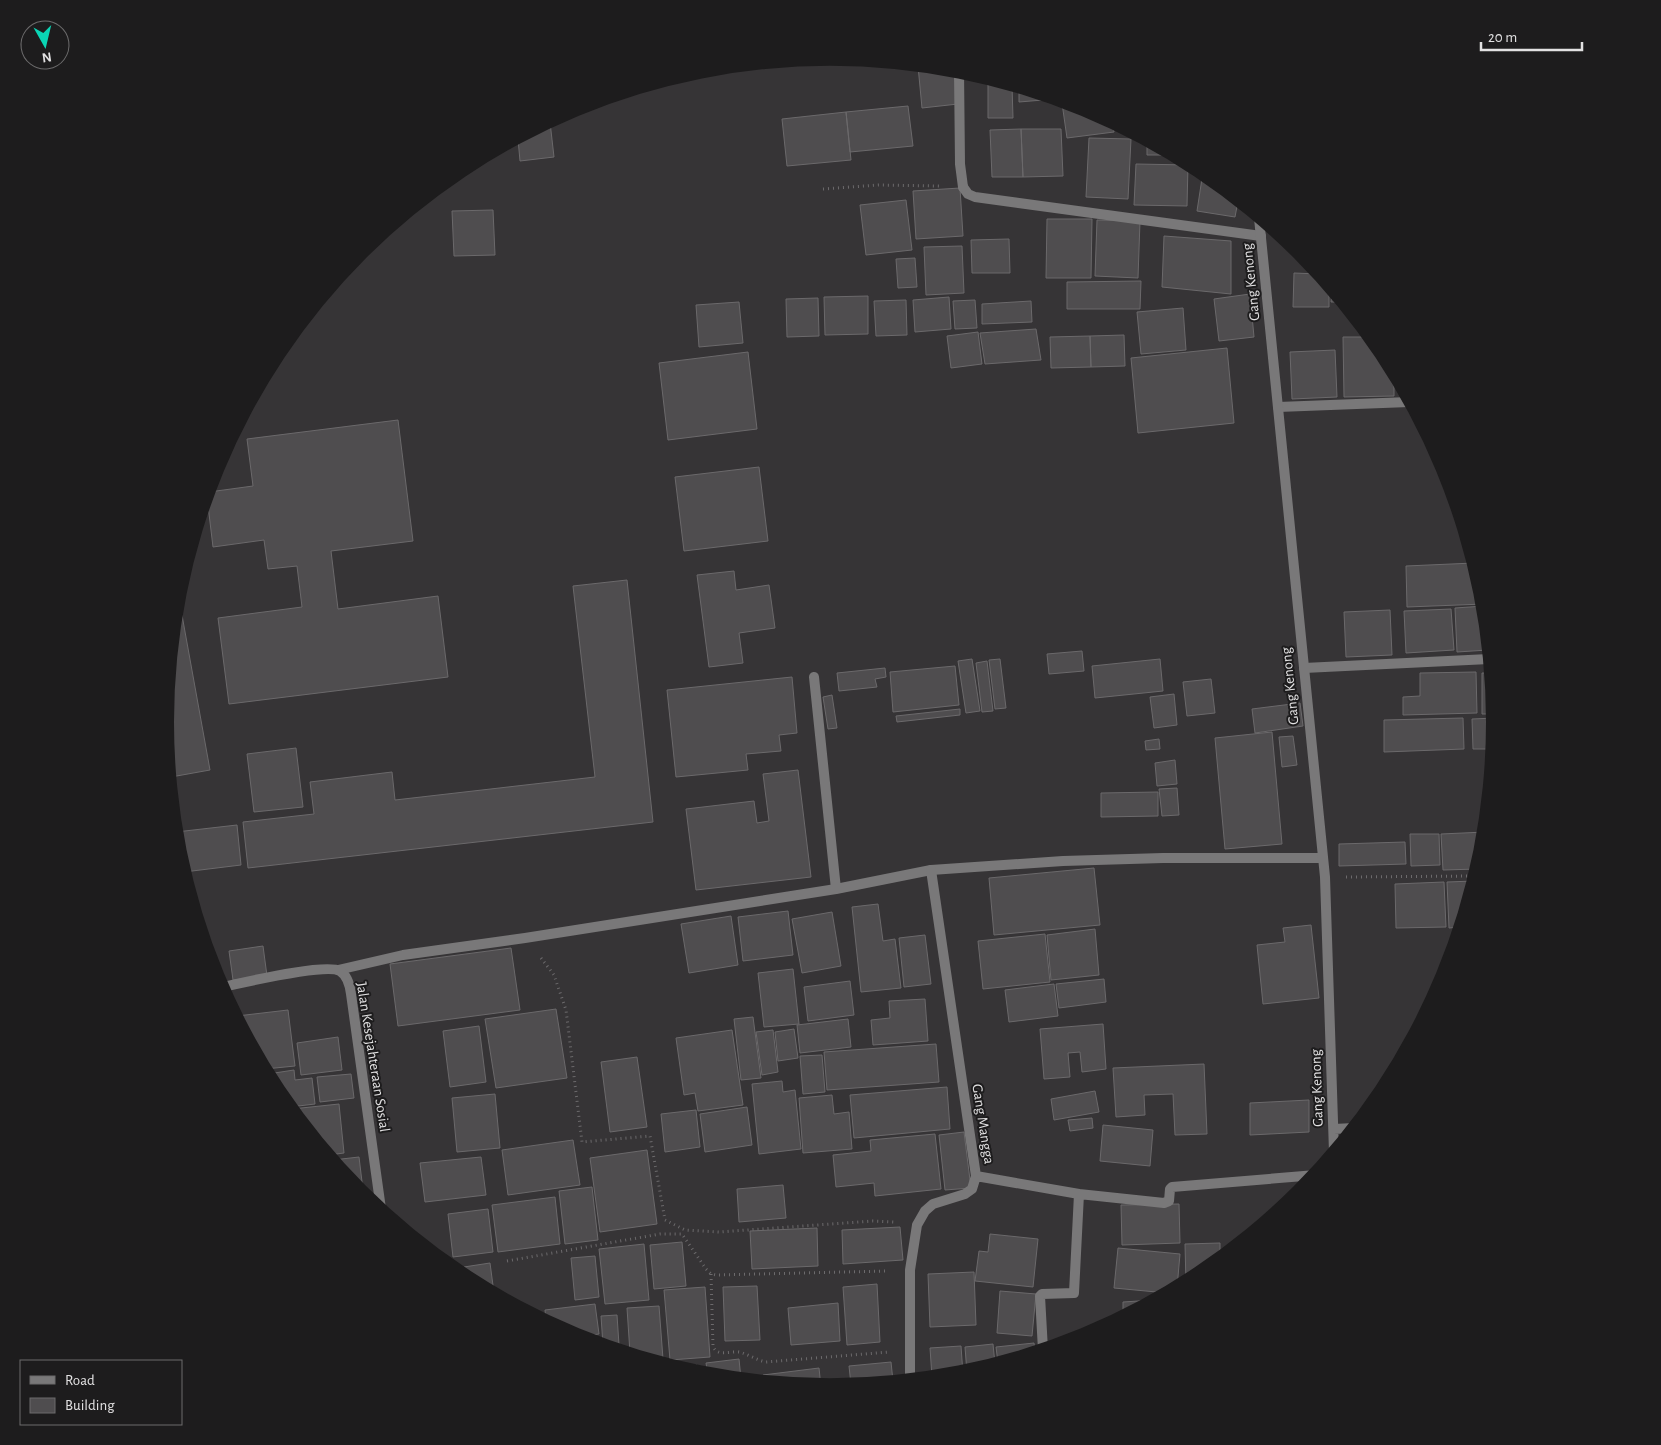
<svg xmlns="http://www.w3.org/2000/svg" width="1661" height="1445" font-family="'Alegreya Sans',sans-serif">
<style>
.building{fill:#4f4d4f;stroke:#6b696b}
.lines{fill:none;stroke-linecap:round;stroke-linejoin:round}
.path{stroke:#6c6a6c;stroke-width:3;stroke-dasharray:1 4;stroke-linecap:butt}
.lane{stroke:#797879;stroke-width:10}
.street{stroke:#797879;stroke-width:10}
.labels{text-anchor:middle;dominant-baseline:central;stroke-width:4;stroke-linejoin:round;paint-order:stroke}
.street-label{font-size:15px;fill:#e2e1e2;stroke:#1d1c1d}
</style>
<rect width="100%" height="100%" fill="#363436"/>
<path class="building" d="M918,66l36,4 4,34 -36,4z
M988,79l24,7 1,32h-25z
M1019,88l36,11 -36,3z
M1062,103h5l18,5 28,15 1,9 -47,6z
M908,106l5,40 -63,6 -4,-40z
M846,112l5,48 -64,6 -5,-47z
M550,122l4,35 -34,4 -2,-22z
M1021,129h40l2,47 -40,1z
M1021,129l2,48h-31l-2,-47z
M1089,138l42,1 -3,60 -42,-2z
M1147,141l27,14h-27z
M1136,164l52,1 -1,41 -53,-1z
M1203,172l35,29 -3,16 -38,-6z
M960,188l3,48 -47,3 -3,-48z
M906,200l6,50 -46,5 -6,-50z
M493,210l2,45 -41,1 -2,-45z
M1047,219h45l-1,59h-45z
M1097,220l43,1 -2,57 -43,-2z
M1164,236l67,5v53l-69,-7z
M1009,239l1,34h-38l-1,-33z
M962,246l2,47 -38,2 -2,-48z
M915,258l2,29 -19,1 -2,-29z
M1294,273l24,1 11,13v20h-36z
M1141,281l-1,28h-73v-27z
M1332,290l10,12h-11z
M1250,294l4,43 -35,4 -5,-42z
M868,296v38l-43,1 -1,-38z
M949,297l2,32 -36,3 -2,-32z
M818,298l1,38 -32,1 -1,-38z
M906,300l1,35 -31,1 -2,-35z
M975,300l2,28 -22,1 -2,-28z
M1031,301l1,21 -50,2v-20z
M739,302l4,41 -44,4 -3,-42z
M1183,308l3,42 -45,4 -4,-42z
M1036,329l5,31 -56,4 -5,-31z
M978,332l4,32 -31,4 -4,-32z
M1124,335l1,31 -34,1 -1,-31z
M1090,336l1,31 -40,1 -1,-31z
M1343,337h27l14,16 10,19v24l-50,1z
M1227,348l7,75 -96,10 -7,-75z
M1335,350l2,47 -45,2 -2,-47z
M748,352l9,77 -89,11 -9,-77z
M398,420l15,121 -82,10 7,58 100,-13 10,81 -219,27 -11,-86 84,-11 -5,-41 -29,3 -4,-29 -51,7 -6,-50 2,-5 44,-6 -6,-47z
M759,467l9,74 -84,10 -9,-74z
M1474,563l9,30 1,11 -77,3 -1,-41z
M734,571l2,19 33,-5 6,43 -36,5 4,30 -34,4 -12,-92z
M627,580l26,242 -405,46 -5,-46 71,-8 -4,-32 82,-10 3,28 200,-23 -22,-191z
M178,593l32,177 -39,7 -5,-55z
M1484,606l4,44 -31,2 -2,-44z
M1451,609l3,41 -48,3 -2,-42z
M1390,610l2,45 -46,2 -2,-45z
M1082,651l2,20 -35,3 -2,-20z
M972,659l8,52 -14,2 -8,-52z
M1000,659l6,49 -11,1 -6,-49z
M1160,659l3,32 -68,7 -3,-32z
M987,661l6,50 -11,1 -6,-49z
M955,666l4,39 -66,7 -3,-40z
M885,668l1,9 -11,2 2,8 -38,4 -2,-18z
M1476,672l1,41 -74,2v-18l17,-1v-23z
M1482,673h9l4,41h-13z
M792,677l5,56 -18,2 2,16 -35,3 2,16 -72,7 -9,-87z
M1211,679l4,34 -28,3 -4,-34z
M1174,694l3,31 -23,3 -4,-31z
M832,695l5,33 -9,1 -5,-32z
M1300,703l3,23 -48,7 -3,-24z
M960,709v6l-63,7 -1,-6z
M1463,718l1,31 -80,3v-32z
M1495,718l-2,31h-20l-1,-30z
M1272,732l10,112 -57,5 -10,-111z
M1293,736l4,29 -15,2 -3,-30z
M1159,739l1,10 -14,1 -1,-9z
M296,748l7,59 -49,5 -7,-58z
M1175,760l2,24 -20,2 -2,-23z
M798,770l13,107 -115,13 -10,-81 68,-8 3,22 12,-2 -6,-47z
M1177,788l2,27 -17,1 -3,-27z
M1158,792v24l-57,1v-24z
M237,825l4,40 -57,7 -6,-20 -2,-20z
M1485,832l-2,21 -5,16 -35,1 -2,-36z
M1410,834h29l1,31 -29,1z
M1405,842l1,22 -67,2v-22z
M1094,868l6,57 -106,10 -5,-57z
M1474,881l-14,46 -11,1 -2,-46z
M1444,882l2,45 -50,1 -1,-44z
M878,904l5,37 12,-2 6,49 -40,4 -9,-85z
M788,911l5,44 -50,6 -5,-44z
M832,912l9,54 -39,7 -10,-54z
M731,916l7,49 -49,8 -8,-49z
M1311,925l8,73 -56,6 -6,-59 28,-3 -2,-14z
M1095,929l4,46 -48,5 -4,-45z
M1045,934l5,48 -67,7 -5,-48z
M925,935l6,49 -27,3 -5,-49z
M263,946l4,30 -34,4 -4,-29z
M511,948l9,62 -122,16 -8,-62z
M793,969l6,55 -35,3 -6,-54z
M1104,979l2,23 -47,6 -3,-24z
M850,981l4,34 -46,6 -4,-34z
M1054,984l4,32 -49,6 -4,-32z
M925,999l3,42 -55,4 -2,-25 19,-2 -1,-17z
M556,1009l11,69 -71,10 -11,-69z
M288,1010l7,56 -30,3 -28,-53z
M753,1017l8,61 -20,2 -7,-61z
M848,1019l3,28 -51,6 -3,-28z
M1103,1024l3,45 -24,3 -2,-20 -12,1 2,24 -26,2 -4,-50z
M479,1026l7,56 -36,5 -7,-56z
M794,1029l4,29 -20,3 -3,-29z
M732,1030l11,75 -45,6 -3,-18 -11,2 -8,-57z
M773,1030l5,42 -16,3 -6,-43z
M338,1037l4,33 -41,5 -4,-32z
M936,1044l3,38 -112,8 -3,-38z
M822,1055l3,37 -22,2 -3,-38z
M637,1057l10,70 -37,5 -9,-70z
M1204,1064l3,70 -32,1 -2,-41 -29,1 1,20 -29,2 -3,-49z
M294,1070l1,10 17,-2 3,26 -25,3 -13,-15 -9,-18z
M351,1074l3,24 -34,4 -3,-25z
M782,1081l1,11 12,-2 6,59 -42,5 -7,-70z
M947,1087l3,42 -96,9 -4,-43z
M1095,1091l4,21 -45,8 -3,-21z
M495,1094l5,54 -43,4 -5,-54z
M832,1095l2,19 15,-2 3,37 -49,4 -4,-55z
M1309,1100v32l-59,3v-32z
M339,1104l5,49 -15,2 -37,-46z
M747,1107l5,38 -47,7 -5,-38z
M696,1110l4,37 -35,5 -4,-38z
M1092,1118l1,10 -23,3 -2,-11z
M1103,1125l50,5 -3,36 -50,-5z
M964,1132l7,56 -26,2 -6,-55z
M935,1134l6,55 -66,7 -1,-13 -38,4 -3,-32 38,-4 -1,-11z
M573,1140l7,45 -72,10 -6,-45z
M647,1150l10,74 -57,8 -10,-74z
M359,1157l4,33h-5l-25,-30z
M481,1157l5,38 -61,7 -5,-39z
M783,1185l3,33 -47,4 -2,-33z
M592,1187l6,53 -33,4 -6,-53z
M555,1197l5,47 -62,8 -6,-47z
M1179,1204l1,39 -58,2 -1,-40z
M488,1209l5,43 -40,5 -5,-43z
M900,1227l3,33 -60,4 -1,-34z
M817,1228l1,38 -66,3 -2,-38z
M990,1234l48,5 -5,48 -58,-6 4,-30 9,1z
M682,1242l4,44 -32,3 -4,-44z
M1220,1243v16l-20,17 -14,7 -1,-39z
M644,1244l5,56 -44,4 -6,-55z
M1118,1248l62,6 -3,34 -10,5 -53,-5z
M595,1256l4,41 -24,3 -4,-42z
M490,1263l4,30 -28,-15 -2,-11z
M974,1272l2,53 -46,2 -2,-53z
M877,1284l3,58 -33,3 -4,-58z
M757,1286l3,54 -35,1 -2,-54z
M705,1287l5,70 -40,3 -6,-70z
M1000,1291l36,3 -4,42 -35,-3z
M1154,1300l-31,16v-14z
M838,1303l2,38 -49,4 -3,-37z
M595,1304l4,30 -23,3 -30,-16 -1,-11z
M659,1306l4,53 -11,1 -22,-7 -3,-45z
M617,1315l2,30h-16l-2,-29z
M1034,1343l1,9 -37,11 -2,-16z
M993,1344l2,20 -28,9 -2,-26z
M961,1346l2,28 -31,3 -2,-29z
M739,1359l2,20 -33,-4 -2,-12z
M891,1362l2,19 -42,4 -2,-19z
M697,1365l1,9 -24,-7z
M819,1368l2,19 -58,-6v-6z"/>
<g class="lines">
<path class="path" d="M823,189l55,-4 61,1
M1346,877l129,-1
M541,958l13,17 12,35 16,132 68,-6 15,84 20,10 34,2 154,-11 21,1
M507,1261l153,-27h22l24,35 5,5 5,1 171,-4
M711,1274l2,72c4,11 16,5 26,6 9,2 17,8 27,10l123,-10"/>
<path class="lane" d="M963,187l5,7 7,3 286,39
M1278,407l131,-5
M1304,668l185,-9
M814,677l22,212
M338,970l65,-15 122,-17 311,-49 95,-19 132,-9 100,-3h159"/>
<path class="street" d="M959,70l1,94 3,23
M1259,218l66,659 9,275
M222,987c20,-4 103,-24 118,-16 8,5 10,15 11,23l30,215
M1334,1129l20,-1
M976,1176l103,18 -5,99 -32,1 -2,2 3,54
M1079,1194l85,9 5,-2 1,-12 2,-2 144,-12
M910,1380v-110l7,-45 8,-14 8,-7 32,-10 7,-5 4,-13 -45,-306"/>
</g>
<g class="labels">
<g class="street-label">
<text transform="translate(1251 282) rotate(-96)">Gang Kenong</text>
<text transform="translate(1290 686) rotate(-96)">Gang Kenong</text>
<text transform="translate(373 1057) rotate(81)">Jalan Kesejahteraan Sosial</text>
<text transform="translate(1317 1088) rotate(-92)">Gang Kenong</text>
<text transform="translate(983 1124) rotate(81)">Gang Mangga</text>
</g>
</g>
<path d="M0 0H1661V1445H0ZM174 722a656 656 0 1 1 1312 0a656 656 0 1 1-1312 0Z" fill="#1d1c1d" fill-rule="evenodd"/>
<rect x="20" y="1360" width="162" height="65" fill="#1d1c1d" stroke="#6c6b6c"/>
<rect x="30" y="1376" width="25" height="8" fill="#797879" stroke="#6c6b6c"/>
<text x="65" y="1385" font-size="15" fill="#e2e1e2">Road</text>
<rect x="30" y="1398" width="25" height="15" fill="#4f4d4f" stroke="#6c6b6c"/>
<text x="65" y="1410" font-size="15" fill="#e2e1e2">Building</text>
<g transform="translate(45 45) rotate(172)"><circle r="24" fill="#1d1c1d" stroke="#6c6b6c"/>
<path d="M0-4L9 19L0 12L-9 19Z" fill="#0ad5b5"/>
<text y="-8" font-size="14" font-weight="bold" text-anchor="middle" fill="#e2e1e2">N</text>
</g>
<path d="M1481 42v8h101v-8" fill="none" stroke="#e2e1e2" stroke-width="2.5"/>
<text x="1488" y="42" font-size="15" fill="#e2e1e2" stroke="#1d1c1d" stroke-width="4" paint-order="stroke">20 m</text>
</svg>
